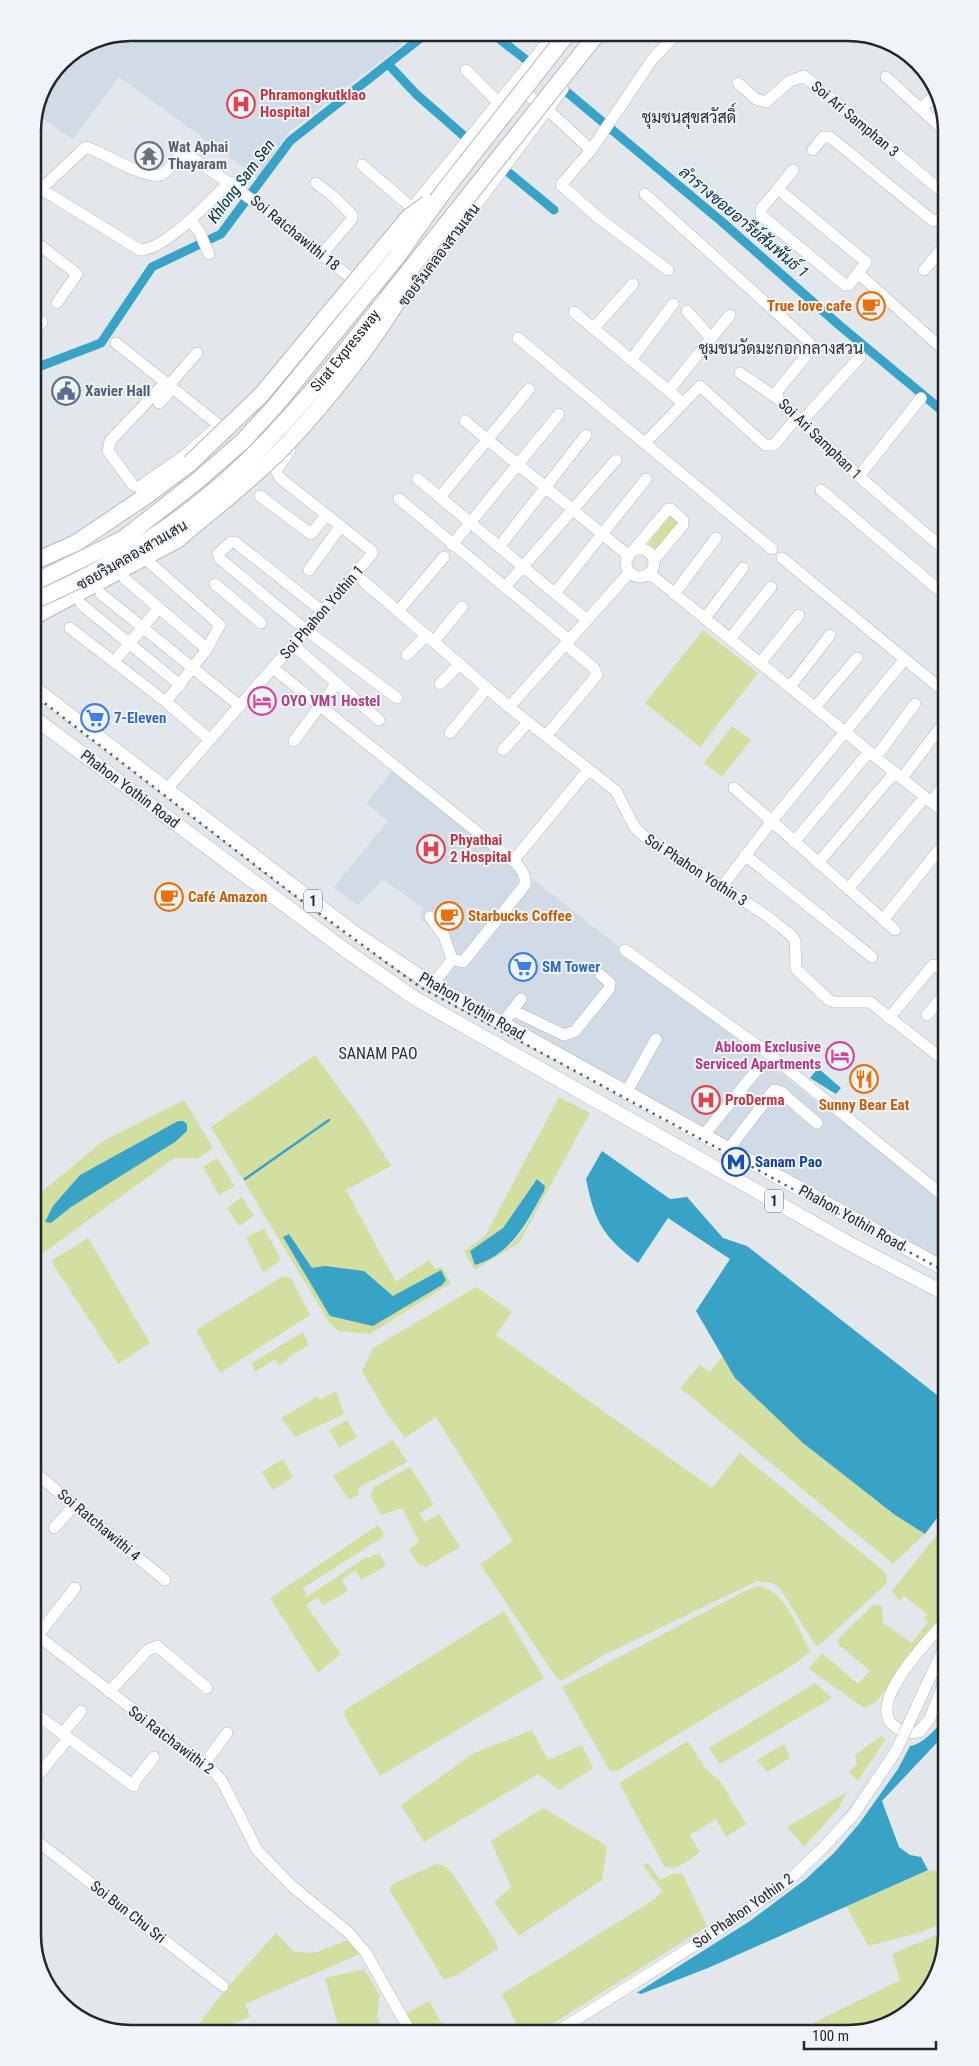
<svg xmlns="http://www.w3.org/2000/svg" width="979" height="2066" font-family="'Roboto Condensed',Sarabun,sans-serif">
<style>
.built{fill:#d1dbe6}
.green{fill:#d3dea1;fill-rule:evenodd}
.water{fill:#38a3c7}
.pier{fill:#e2e7ec}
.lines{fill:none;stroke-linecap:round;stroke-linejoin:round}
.stream{stroke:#38a3c7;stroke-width:2.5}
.canal{stroke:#38a3c7;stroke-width:9}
.minor-casing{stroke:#b3b8bc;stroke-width:12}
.major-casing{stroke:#b3b8bc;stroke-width:15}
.highway-casing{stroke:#b3b8bc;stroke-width:18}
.minor{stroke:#fff;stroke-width:11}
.major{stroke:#fff;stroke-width:14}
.highway{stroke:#fff;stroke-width:16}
.rail{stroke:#636668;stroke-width:2.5;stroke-dasharray:2.5 5;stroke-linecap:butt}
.minor-bridge-casing{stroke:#b3b8bc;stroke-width:12;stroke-linecap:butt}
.highway-bridge-casing{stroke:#b3b8bc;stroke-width:18;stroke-linecap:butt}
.minor-bridge{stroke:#fff;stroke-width:11}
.highway-bridge{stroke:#fff;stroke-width:16}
.labels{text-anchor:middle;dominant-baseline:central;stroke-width:4;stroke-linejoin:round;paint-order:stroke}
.shield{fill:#eff4f9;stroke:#616466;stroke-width:1}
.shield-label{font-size:14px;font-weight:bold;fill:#242627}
.health-label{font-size:15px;font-weight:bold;fill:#be3a42;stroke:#eff4f9;text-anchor:start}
.street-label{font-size:15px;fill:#242627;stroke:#eff4f9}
.worship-label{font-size:15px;font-weight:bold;fill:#5b616d;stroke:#eff4f9;text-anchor:start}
.food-label{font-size:15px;font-weight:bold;fill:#c56008;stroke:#eff4f9;text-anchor:start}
.service-label{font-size:15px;font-weight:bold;fill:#4e5e75;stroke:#eff4f9;text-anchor:start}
.hotel-label{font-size:15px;font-weight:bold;fill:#b23c85;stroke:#eff4f9;text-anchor:start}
.shop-label{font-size:15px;font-weight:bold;fill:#366cbe;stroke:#eff4f9;text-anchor:start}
.transit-label{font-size:15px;font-weight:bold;fill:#164399;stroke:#eff4f9;text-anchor:start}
.neighbourhood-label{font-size:16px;fill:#2d3034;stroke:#eff4f9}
.water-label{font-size:16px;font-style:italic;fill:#002f3e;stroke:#eff4f9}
.rim{fill:none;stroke:#242627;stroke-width:2.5}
</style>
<rect width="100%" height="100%" fill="#e2e7ec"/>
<path class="built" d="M131,33h286l-128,99 -31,46 -139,-101 -46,62 -38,-25 5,-21 22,-32 32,-21z
M397,765l133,112 416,326v62l-498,-279 -14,-10 14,-14 -4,-21 -25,-24 5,-8 -41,-30 -25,26 -25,-17 55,-67 -22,-18z"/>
<path class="green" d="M674,511l11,8 -26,33 -11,-9z
M703,630l55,43 -58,74 -55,-44z
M732,726l19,14 -29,37 -18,-14z
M315,1055l48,66 28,45 -45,24 50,92 33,-22 6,9 7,-2 9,16 -81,51 -32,-3 -9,-9 -118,-195zM289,1234l23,34 52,3 29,25 48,-26 5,10 -116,36z
M559,1097l31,16 -71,130 -44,27 -11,-19 21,-15zM537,1179l7,4c0,14 -19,47 -30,58 -9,9 -27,21 -39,24l-5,-14 33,-23z
M184,1100l29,48 -16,11 -23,-1 -131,95 -10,-17v-37l70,-58zM178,1121h5l-8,21 -104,65 -20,16 29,-48z
M217,1158l18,28 -16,9 -16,-28z
M242,1197l12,19 -15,10 -12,-18z
M264,1229l16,28 -1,5 -16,10 -17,-35z
M88,1238l62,105 -32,21 -67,-103z
M283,1276l8,2 19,37 -90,58 -24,-43z
M476,1287l36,25 -16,23 216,153 28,-35 146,120 1,10 -67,62 -4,1 -37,-59 -7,-4 -15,-2 -155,75 -41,25 -5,-4 -76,-113 33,-23 -77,-124 -31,21 -18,-24 -25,-43 11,-23z
M303,1332l6,13 -22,13 1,2 -9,5 -4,-6 -20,13 -3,-9z
M723,1356l172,159 30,19 -32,30 -213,-176 20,-23 10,7z
M336,1391l8,23 -49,23 -14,-19 37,-22 2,4z
M347,1420l10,17 -18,11 -10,-18z
M393,1440l14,22 -49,26 1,6 -10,6 -16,-24z
M283,1459l10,18 -20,13 -11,-18z
M410,1467l23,36 -2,4 -12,6 5,9 15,-8 21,33 -34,20 -8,-3 -9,-15 10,-7 -17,-34 -21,7 -11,-20 4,-8z
M378,1525l5,7v5l-80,51 4,9 59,-40 3,1 10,-5 7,13 -25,14 -6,-10 -13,10 6,11 -25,14 -5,-8 -12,8 35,49 -23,19 -48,-75z
M944,1526l2,2v85l-71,90 -11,5 -55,-39 13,-16 36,31 12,-13 -31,-26 -2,-5 37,-36 8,2 1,17 29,20 16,-21 -4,-4 3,-4 -23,-18 -5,5 -7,-10z
M759,1586c27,5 39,43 51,65l-2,2 -15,12 -176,106h-7l-48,-84 187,-98z
M504,1611l40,67 -164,98 -36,-61 1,-5z
M815,1683l17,15 -112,66 -11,-16z
M532,1730l16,30 34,-15 11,23 -34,22 -21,-16 -114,68 -23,-37 73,-52z
M881,1736l5,3 -28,42 -9,-9 8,-8 -2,-9z
M688,1741l17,27 15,13 26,43 -20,13 -10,-18 -26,16 10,17c-10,7 -23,20 -36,14l-45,-83z
M784,1744l6,14 -23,14 -10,-12z
M847,1792l-9,17 -34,38 -17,-20z
M543,1808l64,38 -5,34 -83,56 -25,-34 17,-15 -20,-46z
M648,1863l12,17 12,-6 10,-1 25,53 -169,107h-17l-19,-39 150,-93 10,-10 -19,-26z
M436,1864l9,2 8,8 44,70v5l-40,26 -13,5 -54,-89 1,-6z
M928,1870l18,3v48l-24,11 -54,14 -22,-40z
M946,1931l-16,59 -45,36 -37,7h-55l107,-53 -8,-26z
M276,1933l18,19 20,1 37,-14 9,15 -115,50 5,13 -39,15 -19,1 32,-42z
M364,1969l16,26 -3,22 8,16h-45l-15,-55z
M429,2001l18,32h-29l-12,-19z"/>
<path class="water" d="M818,1068l23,20 -5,6 -26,-16z
M178,1121h5l4,3v7l-12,11 -104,65 -20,16 -6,-1 8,-16 27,-31z
M602,1151l68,48 17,-2 36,41 24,8 199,156v104l-21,28 -30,-19 -92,-72 -68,-65 -39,-67 34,-52 -62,-41 -30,45c-35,-27 -43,-40 -52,-84z
M537,1179l8,7 -1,5c-17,31 -32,63 -69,74l-5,-14 33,-23z
M289,1234l23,34 13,-2 39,5 29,25 48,-26 5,10 -4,5 -69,41 -43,-10 -47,-79z
M946,1713v20l-64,68 17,46 11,8 11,2 7,13 -220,98 -67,26 -26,-9 166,-106 66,-68 44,-70c6,3 12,6 19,5 14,-2 31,-21 36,-33z"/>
<path class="pier" d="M892,1739l12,5h7l-13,25 -39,55 -25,29 -28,26 -56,42 -115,73 -22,-8 138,-88 32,-24 64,-63z"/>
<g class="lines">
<path class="stream" d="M245,1179l84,-59"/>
<path class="canal" d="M492,33l33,26
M388,64l28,30 48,42
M568,93l153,128 118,104 107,89
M508,172l46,38
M33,369l68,-26 51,-76 69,-33 69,-93 137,-108"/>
<defs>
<path id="minor" d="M466,70l33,33
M886,77l60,55
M738,83l18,16 10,3 24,-21 14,-5 142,119
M517,87l31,23 43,40 -30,35 39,34 68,51
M921,109l17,-17
M591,150l61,-90 25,-27
M813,150l10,-13h7l103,84 5,-1 8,-8
M362,165l50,43
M316,183l17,13 19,19v4l-30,35
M41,189l99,61c25,0 72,-51 90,-68
M778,189l-17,20v6l84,70h4l17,-23 -88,-73 15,-19
M645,194l164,148 1,9 -32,39 -1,8 86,82 83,71
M33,200l8,-11 45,-42c17,5 57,32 74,28 11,-3 15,-21 27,-20 72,45 134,101 201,152
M411,209l144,-176
M190,221l9,10 10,23
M33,240l44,34 -20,29
M924,270l22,-26
M859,274l87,78
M405,300l158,-211
M687,311l24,27
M574,312l109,91
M593,329l40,-45
M33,331l9,-9
M518,338l254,211
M116,343l103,82
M631,360l42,-56
M740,373l37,25
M165,383l-55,58 -2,10 25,34 6,2 46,-32 31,-27
M169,385l28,-32
M669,390l61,-75
M159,403l14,-15
M465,421l164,135
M802,421l58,-64
M645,443l55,-57 65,59h9l23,-28
M859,476l62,-78
M418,479l169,141
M821,490l125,106
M260,496l51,38 15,-18
M440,497l89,-108
M399,499l170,141
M452,545l107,-131
M499,547l87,-112
M626 563a14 14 0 1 1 28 0a14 14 0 1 1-28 0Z
M632,552l36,-43h3l12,11v5l-29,35
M782,558l164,135
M149,562l71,63 -13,24 -41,53
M309,570l31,-43
M649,573l297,241
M355,574l154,133 107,84 19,37 9,8 123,80 25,20 3,5 1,28 33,31 6,2h35l76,60
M125,579l82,70
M215,584l46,39
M505,587l111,-127
M555,593l91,-114
M101,594l139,112
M674,594l42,-56
M81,604l99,81
M399,610l45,-53
M322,611l-87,-69h-4l-13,12 2,5 86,71 91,68
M705,618l38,-50
M70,628l96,74 43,37
M730,639l41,-52
M434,641l28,-34
M293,645l86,75
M407,655l20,-20
M114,662l44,-53
M760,663l39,-48
M273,668l218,175c13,10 37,24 34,42l-62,77 -11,-3
M440,684l20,-20
M790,687l40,-52
M509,707l121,-135
M815,707l42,-49
M450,733l37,-45
M546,736l51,-61 -3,-7 -29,-24
M294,741l42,-57
M503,750l25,-28
M876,757l39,-53
M902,778l38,-50
M734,788l161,142
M167,789l205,-235v-3l-92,-73 -4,-8 14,-19v-6
M931,802l15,-20
M794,842l75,-90
M745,855l127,102
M513,861l75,-91
M818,863l77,-91
M721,888l50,-66 134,-163
M848,889l77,-92
M430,917l14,19 8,23 -19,26
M883,920l63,-79
M625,950l144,104 177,144
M512,1010l52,25 11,-4 34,-42 1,-6 -9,-8
M927,1015l19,-23
M889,1018l44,-53 4,1 9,9
M502,1024l19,-25
M626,1093l30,-54
M703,1136l58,-71
M728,1150l46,-60 7,2 36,31
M33,1471l132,109
M54,1528l20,-22
M33,1632l182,141 7,8 35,69 36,37 55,45 18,21 45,80
M37,1636l38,-48
M946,1677l-16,41 -11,14c-9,2 -18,-1 -25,-6 -29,-23 37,-88 52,-106
M109,1692l39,-42 9,-4 50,42
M33,1712l101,74
M62,1734l19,-23
M204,1764l23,-31
M39,1774l29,-35
M132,1785l22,-28
M33,1838l190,148"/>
<path id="major" d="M33,687l323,247 77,51 513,285
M33,717l312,233 71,49 438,247 92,48"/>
<path id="highway" d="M33,562l43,-19 70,-47 44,-33
M33,617l144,-77"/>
</defs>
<use href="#minor" class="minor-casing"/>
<use href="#major" class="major-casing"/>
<use href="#highway" class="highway-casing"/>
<use href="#minor" class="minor"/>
<use href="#major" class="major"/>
<use href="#highway" class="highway"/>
<path class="rail" d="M33,694l257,198 130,95 526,285"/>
<defs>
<path id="minor-bridge" d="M555,2033l165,-104 65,-45 38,-36 31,-34 42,-63 50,-108"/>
<g id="highway-bridge">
<path d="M190,463l72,-69 146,-176 20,-15"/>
<path d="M177,540c34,-29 76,-61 107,-93 45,-48 87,-101 121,-158"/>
<path d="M33,583l90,-44 74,-58 46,-40 33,-36 120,-147 48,-67 124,-158"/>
<path id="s1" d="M33,601c62,-26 124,-63 176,-106 45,-37 84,-81 122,-126l267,-336"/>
</g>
</defs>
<use href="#minor-bridge" class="minor-bridge-casing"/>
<use href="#highway-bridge" class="highway-bridge-casing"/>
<use href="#minor-bridge" class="minor-bridge"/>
<use href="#highway-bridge" class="highway-bridge"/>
</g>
<defs>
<symbol id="hospital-ring" viewBox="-11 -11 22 22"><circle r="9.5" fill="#eff4f9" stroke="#e0444e" stroke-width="1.5"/><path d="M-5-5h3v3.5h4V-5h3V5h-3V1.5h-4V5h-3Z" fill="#e0444e"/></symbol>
<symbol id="temple-ring" viewBox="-11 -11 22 22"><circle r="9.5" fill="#eff4f9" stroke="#6b7280" stroke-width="1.5"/><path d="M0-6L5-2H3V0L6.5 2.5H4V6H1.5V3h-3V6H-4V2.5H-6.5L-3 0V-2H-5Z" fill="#6b7280"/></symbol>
<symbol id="cafe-ring" viewBox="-11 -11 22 22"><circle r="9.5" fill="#eff4f9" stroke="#e8710a" stroke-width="1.5"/><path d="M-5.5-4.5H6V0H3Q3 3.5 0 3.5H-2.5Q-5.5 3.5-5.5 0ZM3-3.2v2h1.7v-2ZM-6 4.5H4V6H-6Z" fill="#e8710a"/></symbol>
<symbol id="civic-ring" viewBox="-11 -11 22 22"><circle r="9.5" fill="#eff4f9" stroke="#5c6f8a" stroke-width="1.5"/><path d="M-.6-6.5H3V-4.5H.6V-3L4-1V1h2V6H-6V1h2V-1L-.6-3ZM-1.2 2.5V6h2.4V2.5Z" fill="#5c6f8a"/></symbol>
<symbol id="hotel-ring" viewBox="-11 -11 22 22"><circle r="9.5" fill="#eff4f9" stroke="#d1479c" stroke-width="1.5"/><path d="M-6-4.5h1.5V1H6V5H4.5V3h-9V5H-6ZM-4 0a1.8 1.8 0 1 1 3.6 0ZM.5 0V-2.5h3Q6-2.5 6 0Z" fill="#d1479c"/></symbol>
<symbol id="supermarket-ring" viewBox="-11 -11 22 22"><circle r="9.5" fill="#eff4f9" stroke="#3f7fe0" stroke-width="1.5"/><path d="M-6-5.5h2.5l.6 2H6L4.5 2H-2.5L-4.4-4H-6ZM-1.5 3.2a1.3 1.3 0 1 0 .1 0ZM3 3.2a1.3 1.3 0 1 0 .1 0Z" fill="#3f7fe0"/></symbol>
<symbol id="restaurant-ring" viewBox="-11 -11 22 22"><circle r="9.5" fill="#eff4f9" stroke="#e8710a" stroke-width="1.5"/><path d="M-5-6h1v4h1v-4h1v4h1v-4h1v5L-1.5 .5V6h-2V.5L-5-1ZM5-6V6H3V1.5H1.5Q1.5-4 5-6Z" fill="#e8710a"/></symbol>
<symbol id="metro-ring" viewBox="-11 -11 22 22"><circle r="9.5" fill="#eff4f9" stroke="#1a4fb4" stroke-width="1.5"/><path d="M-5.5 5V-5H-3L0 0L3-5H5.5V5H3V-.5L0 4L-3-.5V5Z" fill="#1a4fb4"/></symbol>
</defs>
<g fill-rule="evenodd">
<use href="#hospital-ring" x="225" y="88" width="32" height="32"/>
<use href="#temple-ring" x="133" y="140" width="32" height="32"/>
<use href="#cafe-ring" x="855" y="290" width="32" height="32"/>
<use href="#civic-ring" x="50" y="375" width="32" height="32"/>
<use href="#hotel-ring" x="246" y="685" width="32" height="32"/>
<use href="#supermarket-ring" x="79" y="702" width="32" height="32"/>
<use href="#hospital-ring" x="415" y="833" width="32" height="32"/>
<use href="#cafe-ring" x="153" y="881" width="32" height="32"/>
<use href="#cafe-ring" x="433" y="900" width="32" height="32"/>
<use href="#supermarket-ring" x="507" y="951" width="32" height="32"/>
<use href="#hotel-ring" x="824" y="1040" width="32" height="32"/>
<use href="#restaurant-ring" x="848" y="1063" width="32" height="32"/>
<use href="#hospital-ring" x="690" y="1084" width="32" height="32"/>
<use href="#metro-ring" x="720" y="1146" width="32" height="32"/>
</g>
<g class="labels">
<g class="shield">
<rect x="304" y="889.5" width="18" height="23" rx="4"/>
<rect x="765" y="1189.5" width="18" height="23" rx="4"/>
</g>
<g class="shield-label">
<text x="313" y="901">1</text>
<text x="774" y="1201">1</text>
</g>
<g class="health-label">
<text x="260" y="95">Phramongkutklao<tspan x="260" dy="17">Hospital</tspan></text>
<text x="450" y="840">Phyathai<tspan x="450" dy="17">2 Hospital</tspan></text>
<text x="725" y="1100">ProDerma</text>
</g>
<g class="street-label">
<text transform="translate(855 119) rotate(40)">Soi Ari Samphan 3</text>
<text transform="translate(295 233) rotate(39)">Soi Ratchawithi 18</text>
<text transform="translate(439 255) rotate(-53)">ซอยริมคลองสามเสน</text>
<text stroke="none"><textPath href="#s1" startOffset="405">Sirat Expressway</textPath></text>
<text transform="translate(820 439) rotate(44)">Soi Ari Samphan 1</text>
<text transform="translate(132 555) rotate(-30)">ซอยริมคลองสามเสน</text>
<text transform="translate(322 612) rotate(-49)">Soi Phahon Yothin 1</text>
<text transform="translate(130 789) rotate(37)">Phahon Yothin Road</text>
<text transform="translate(696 870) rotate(33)">Soi Phahon Yothin 3</text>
<text transform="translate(472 1006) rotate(30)">Phahon Yothin Road</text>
<text transform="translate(852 1218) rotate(29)">Phahon Yothin Road</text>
<text transform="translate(99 1525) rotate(40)">Soi Ratchawithi 4</text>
<text transform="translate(171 1740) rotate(37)">Soi Ratchawithi 2</text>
<text transform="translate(743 1911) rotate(-35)">Soi Phahon Yothin 2</text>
<text transform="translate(128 1912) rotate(38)">Soi Bun Chu Sri</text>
</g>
<g class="worship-label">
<text x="168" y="147">Wat Aphai<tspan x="168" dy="17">Thayaram</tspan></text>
</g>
<g class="food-label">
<text x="852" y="306" text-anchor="end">True love cafe</text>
<text x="188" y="897">Café Amazon</text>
<text x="468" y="916">Starbucks Coffee</text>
<text x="864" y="1105" text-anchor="middle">Sunny Bear Eat</text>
</g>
<g class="service-label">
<text x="85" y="391">Xavier Hall</text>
</g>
<g class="hotel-label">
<text x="281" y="701">OYO VM1 Hostel</text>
<text x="821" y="1047" text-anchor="end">Abloom Exclusive<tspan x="821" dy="17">Serviced Apartments</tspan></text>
</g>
<g class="shop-label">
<text x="114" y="718">7-Eleven</text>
<text x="542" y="967">SM Tower</text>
</g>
<g class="transit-label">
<text x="755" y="1162">Sanam Pao</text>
</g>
<g class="neighbourhood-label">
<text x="689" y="117">ชุมชนสุขสวัสดิ์</text>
<text x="781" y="348">ชุมชนวัดมะกอกกลางสวน</text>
<text x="378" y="1053">SANAM PAO</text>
</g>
<g class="water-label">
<text transform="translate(241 181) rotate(-53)">Khlong Sam Sen</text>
<text transform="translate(744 222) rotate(40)">ลำรางซอยอารีย์สัมพันธ์ 1</text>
</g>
</g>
<path d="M0 0H979V2066H0ZM131 41H848A90 90 0 0 1 938 131V1935A90 90 0 0 1 848 2025H131A90 90 0 0 1 41 1935V131A90 90 0 0 1 131 41Z" fill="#eff4f9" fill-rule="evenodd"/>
<path class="rim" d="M131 41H848A90 90 0 0 1 938 131V1935A90 90 0 0 1 848 2025H131A90 90 0 0 1 41 1935V131A90 90 0 0 1 131 41Z"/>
<path d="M804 2041v8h132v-8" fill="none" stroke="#242627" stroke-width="2.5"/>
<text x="812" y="2041" font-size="15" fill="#242627" stroke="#eff4f9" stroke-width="4" paint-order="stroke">100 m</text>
</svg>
